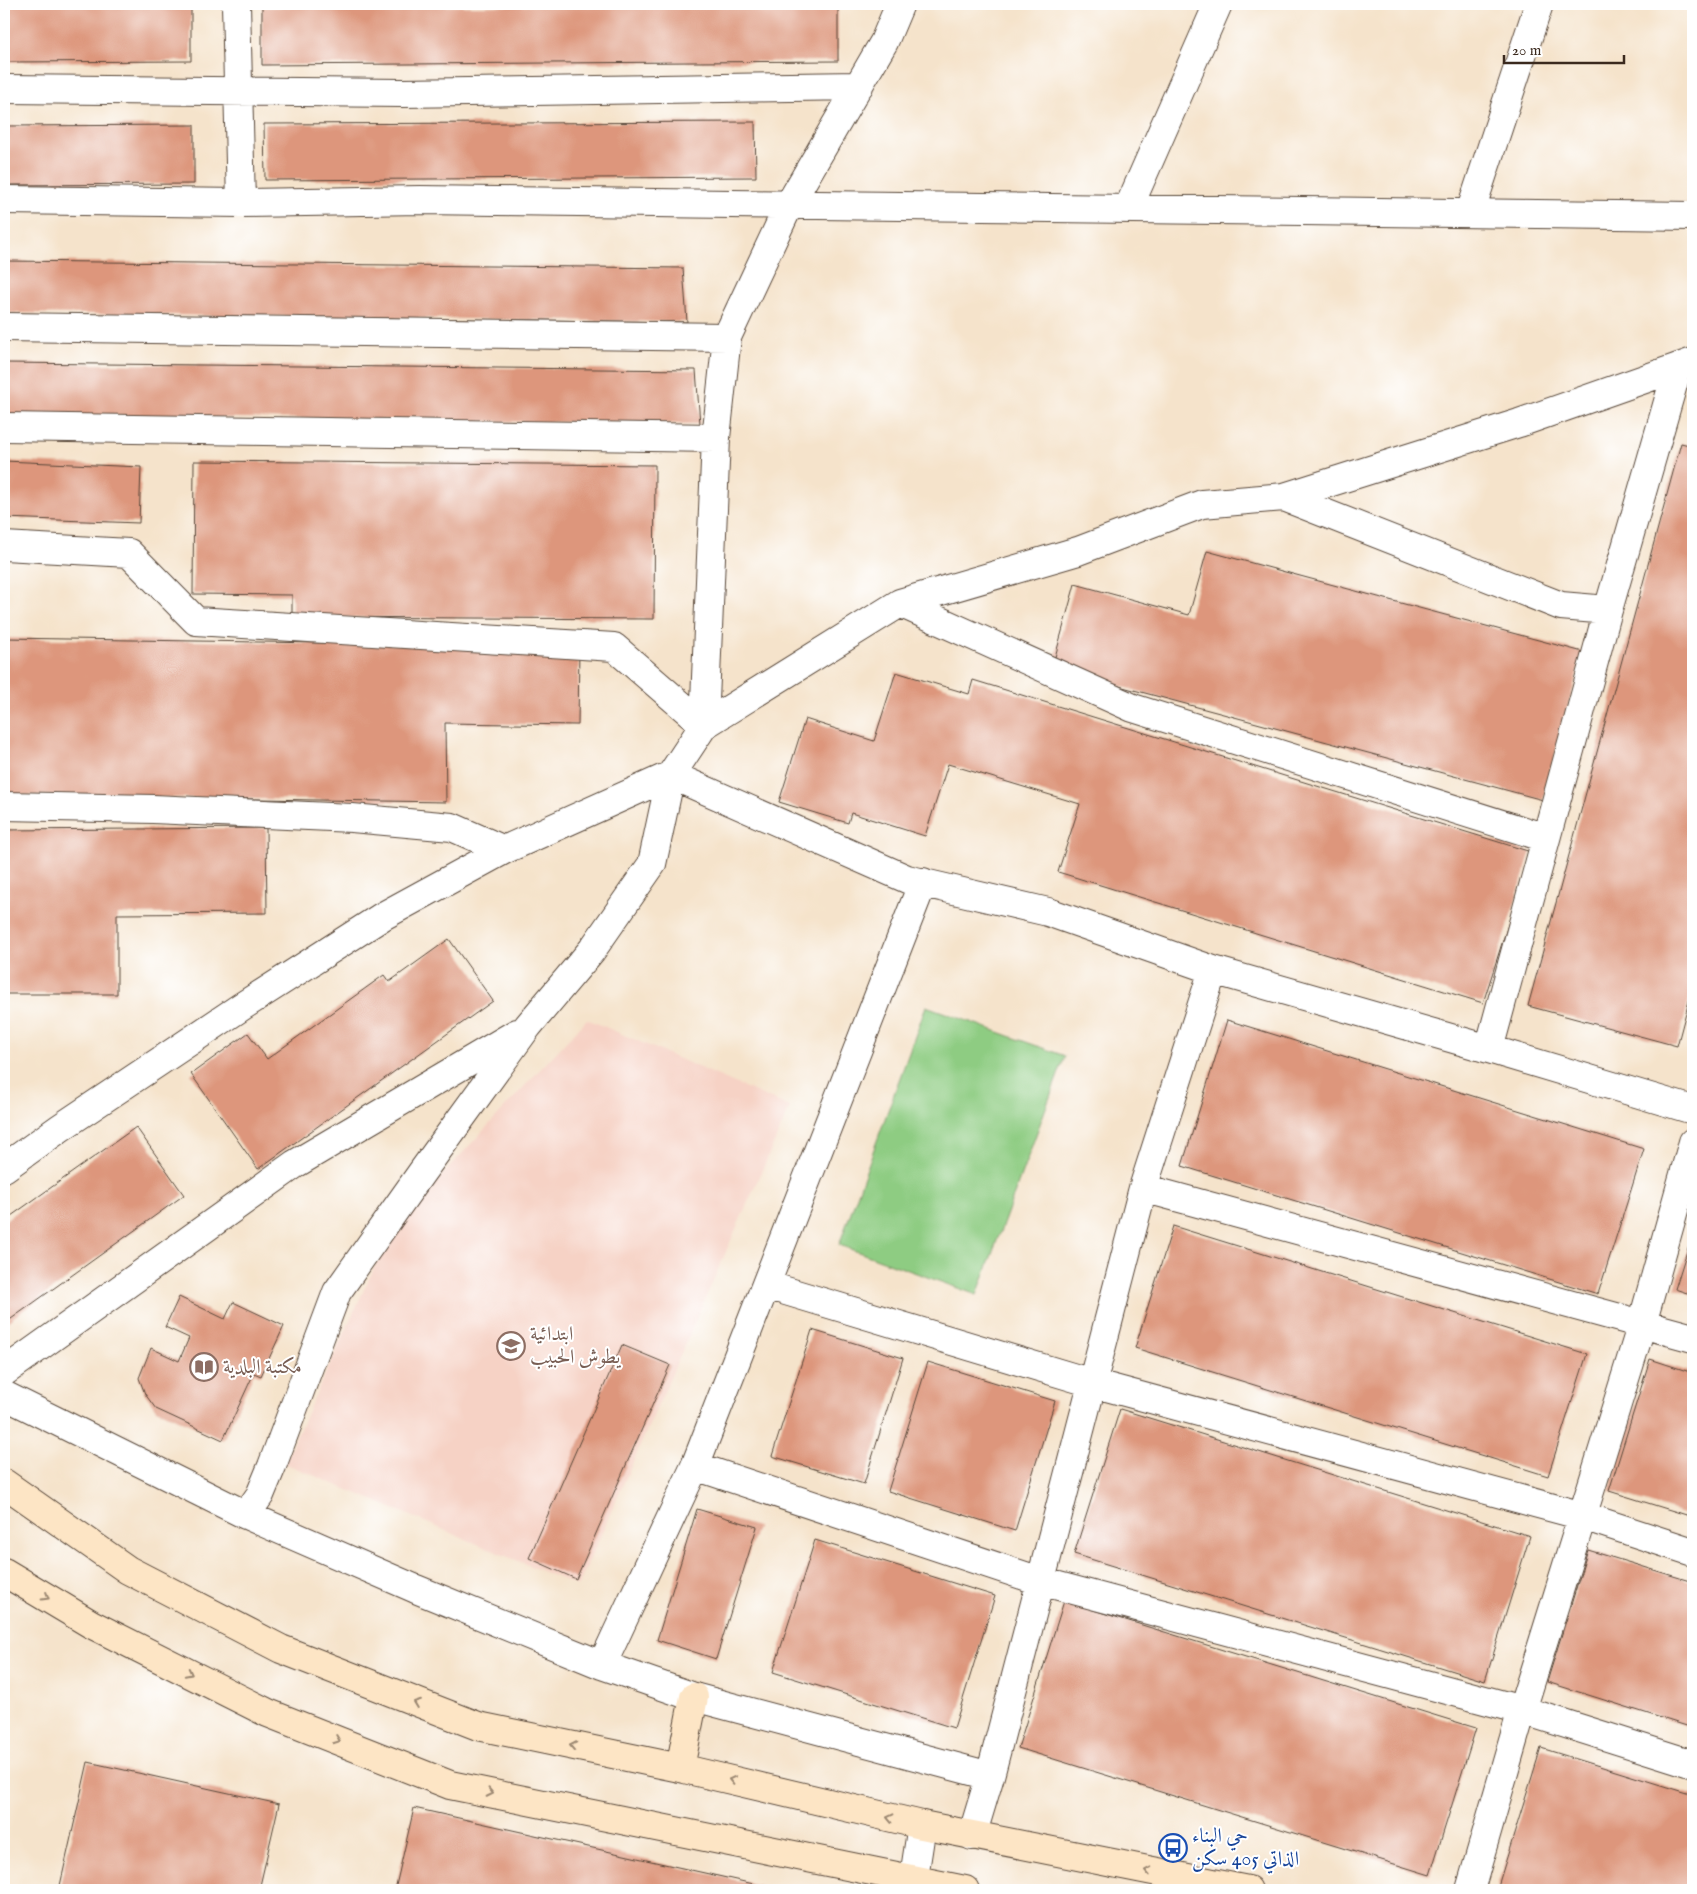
<svg xmlns="http://www.w3.org/2000/svg" width="1697" height="1894" font-family="'IM FELL English',Amiri,serif">
<style>
.built{fill:#f6d2c5}
.green{fill:#8ecc82;stroke:#647b50}
.building{fill:#dd967c}
.lines{fill:none;stroke-linecap:round;stroke-linejoin:round}
.minor-casing{stroke:#574638;stroke-width:30}
.secondary-casing{stroke:#574638;stroke-width:30}
.minor{stroke:#fff;stroke-width:28}
.secondary{stroke:#fde5c5;stroke-width:28}
.oneway{stroke:#9c8872}
.labels{text-anchor:middle;dominant-baseline:central;stroke-width:4;stroke-linejoin:round;paint-order:stroke}
.education-label{font-size:20px;fill:#785e54;stroke:#fff;text-anchor:start}
.transit-label{font-size:20px;fill:#164399;stroke:#fff;text-anchor:start}
</style>
<rect width="100%" height="100%" fill="#fff"/>
<filter id="ink" filterUnits="userSpaceOnUse"><feTurbulence type="fractalNoise" baseFrequency=".02" numOctaves="2"/><feDisplacementMap in="SourceGraphic" scale="10" xChannelSelector="R" yChannelSelector="G"/><feConvolveMatrix kernelMatrix="1 2 1 2 8 2 1 2 1" color-interpolation-filters="sRGB"/></filter>
<filter id="wash" filterUnits="userSpaceOnUse"><feTurbulence type="fractalNoise" baseFrequency=".0096" numOctaves="4" result="noise"/><feDisplacementMap in="SourceGraphic" scale="20" xChannelSelector="R" yChannelSelector="G"/><feGaussianBlur stdDeviation="1.12" result="paint"/><feColorMatrix in="noise" values="0 0 0 0 0 0 0 0 0 0 0 0 0 0 0 0 0 1.4 0 .05"/><feComposite in="paint" operator="in"/></filter>
<g filter="url(#wash)">
<rect width="100%" height="100%" fill="#f5e3cb"/>
<path class="built" d="M587,1019l203,88 -212,479 -294,-123 108,-234z"/>
<path class="green" d="M926,1006l139,50 -88,239 -138,-50z"/>
<g id="blocks">
<path class="building" d="M4,4h187v57l-187,1z
M838,4v57l-576,4v-58z
M755,122l1,55 -491,3 -1,-56z
M194,125v59l-190,1v-59z
M4,261l679,7 4,54 -683,-9z
M4,363l692,7 4,54 -696,-9z
M1681,443l12,3v540l-16,60 -149,-40z
M4,461l137,6 -2,56 -135,-5z
M194,461l461,4 -1,154 -362,-2v-22l-99,-1z
M1207,551l376,101 -40,148 -491,-132 23,-84 114,31z
M4,638l575,9 -1,78 -133,-2 1,79 -442,-7z
M896,672l73,22 4,-14 558,172 -48,151 -425,-131 22,-68 -132,-40 -23,72 -74,-23 -3,10 -69,-21 26,-83 69,22z
M266,828l1,85 -150,1v80h-113v-164z
M449,939l44,62 -235,168 -67,-95 57,-41 19,26 117,-84 5,7z
M1227,1020l417,129 -46,145 -416,-128z
M136,1127l48,68 -180,129v-103z
M1173,1226l414,128 -39,122 -413,-128z
M1693,1232v63l-18,-6z
M179,1297l46,22 8,-17 51,24 -23,50 -7,-3 -31,67 -67,-31 -11,-15 -6,-16 12,-30 28,13 10,-23 -24,-11z
M812,1330l91,28 -39,126 -92,-28z
M622,1345l48,20 -94,214 -47,-21z
M1650,1359l43,14v144l-84,-26z
M928,1362l127,39 -40,130 -127,-40z
M1120,1409l410,127 -45,145 -411,-127z
M697,1509l60,18 -41,132 -59,-19z
M815,1540l180,56 -41,132 -181,-56z
M1588,1550l105,32v146l-146,-46z
M1064,1601l412,127 -46,147 -412,-127z
M1541,1748l152,47v95h-180l-15,-4z
M88,1762l191,42 -20,86h-200z
M414,1808l362,81v1h-381z"/>
</g>
</g>
<g filter="url(#ink)">
<use href="#blocks" fill-opacity="0" stroke="#574638" stroke-width="1"/>
<g class="lines">
<defs>
<path id="minor" d="M236,4l5,199
M4,89l399,4 456,-7
M4,200l237,3 179,-3 1273,16
M1128,209l90,-205
M1470,213l69,-209
M4,327l723,10
M4,427l712,11
M1284,497l277,109 47,4
M4,546l125,7 67,68 418,26 90,78 12,-287 11,-101 62,-132 95,-163 16,-38
M900,603l233,105 413,130
M4,806l149,3 199,9 100,9 52,23
M1489,1049l119,-439 70,-243
M4,1168l56,-40 181,-121 142,-91 121,-66 167,-75 33,-50 196,-122 178,-52 124,-47 82,-7 235,-74 174,-61
M1143,1188l550,150
M766,1285l326,98 491,133 110,36
M4,1372l291,-208 222,-131
M4,1395l242,120 170,74 186,76 92,32 296,79
M695,1466l345,115 482,129 171,54
M246,1515l14,-20 12,-29 65,-174 85,-120 106,-146 64,-76 60,-86 19,-89 236,104 141,33 165,58
M602,1665l93,-199 228,-584
M972,1836l18,-60 153,-588 70,-218 276,79 204,61
M912,1890l10,-65
M1470,1890l52,-180 120,-386 51,-182"/>
<path id="secondary" d="M4,1483l124,87 153,79 197,77 202,42 242,57 326,65
M4,1572l87,52 177,89 182,72 515,105
M680,1768l14,-71"/>
</defs>
<use href="#minor" class="minor-casing"/>
<use href="#secondary" class="secondary-casing"/>
<use href="#minor" class="minor"/>
<use href="#secondary" class="secondary"/>
</g>
<defs><path id="oneway-chevron" d="M-2-3.5L2.5 0L-2 3.5" fill="none" stroke-width="1.6" stroke-linecap="round" stroke-linejoin="round" transform="scale(1.25)"/></defs>
<g class="oneway">
<use href="#oneway-chevron" transform="translate(46 1597) rotate(31)"/>
<use href="#oneway-chevron" transform="translate(189 1673) rotate(27)"/>
<use href="#oneway-chevron" transform="translate(417 1703) rotate(-159)"/>
<use href="#oneway-chevron" transform="translate(337 1740) rotate(21)"/>
<use href="#oneway-chevron" transform="translate(573 1746) rotate(-168)"/>
<use href="#oneway-chevron" transform="translate(732 1780) rotate(-167)"/>
<use href="#oneway-chevron" transform="translate(490 1793) rotate(12)"/>
<use href="#oneway-chevron" transform="translate(890 1818) rotate(-167)"/>
<use href="#oneway-chevron" transform="translate(1148 1871) rotate(-169)"/>
</g>
</g>
<defs>
<symbol id="school-ring" viewBox="-11 -11 22 22"><circle r="9.5" fill="#fff" stroke="#8d6e63" stroke-width="1.5"/><path d="M0-5L7-2L0 1L-7-2ZM-4 1L0 2.5L4 1V4Q0 6-4 4Z" fill="#8d6e63"/></symbol>
<symbol id="library-ring" viewBox="-11 -11 22 22"><circle r="9.5" fill="#fff" stroke="#8d6e63" stroke-width="1.5"/><path d="M-6-4Q-3-5.5-.7-3.5V5Q-3 3-6 4ZM6-4Q3-5.5 .7-3.5V5Q3 3 6 4Z" fill="#8d6e63"/></symbol>
<symbol id="bus-ring" viewBox="-11 -11 22 22"><circle r="9.5" fill="#fff" stroke="#1a4fb4" stroke-width="1.5"/><path d="M-5-6H5V4H4V6H2V4H-2V6H-4V4H-5ZM-3.5-4V0h7V-4ZM-3.5 1.2v1.5H-2V1.2ZM2 1.2v1.5H3.5V1.2Z" fill="#1a4fb4"/></symbol>
</defs>
<g fill-rule="evenodd">
<use href="#school-ring" x="495" y="1330" width="32" height="32"/>
<use href="#library-ring" x="188" y="1351" width="32" height="32"/>
<use href="#bus-ring" x="1157" y="1832" width="32" height="32"/>
</g>
<g class="labels">
<g class="education-label">
<text x="530" y="1334">ابتدائية<tspan x="530" dy="23">يطوش الحبيب</tspan></text>
<text x="223" y="1367">مكتبة البلدية</text>
</g>
<g class="transit-label">
<text x="1192" y="1836">حي البناء<tspan x="1192" dy="23">الذاتي 405 سكن</tspan></text>
</g>
</g>
<rect width="1697" height="1894" fill="none" stroke="#fff" stroke-width="20"/>
<path d="M1504 55v8h120v-8" fill="none" stroke="#3b2a1e" stroke-width="2.5"/>
<text x="1512" y="55" font-size="15" fill="#3b2a1e" stroke="#ffffff" stroke-width="4" paint-order="stroke">20 m</text>
</svg>
